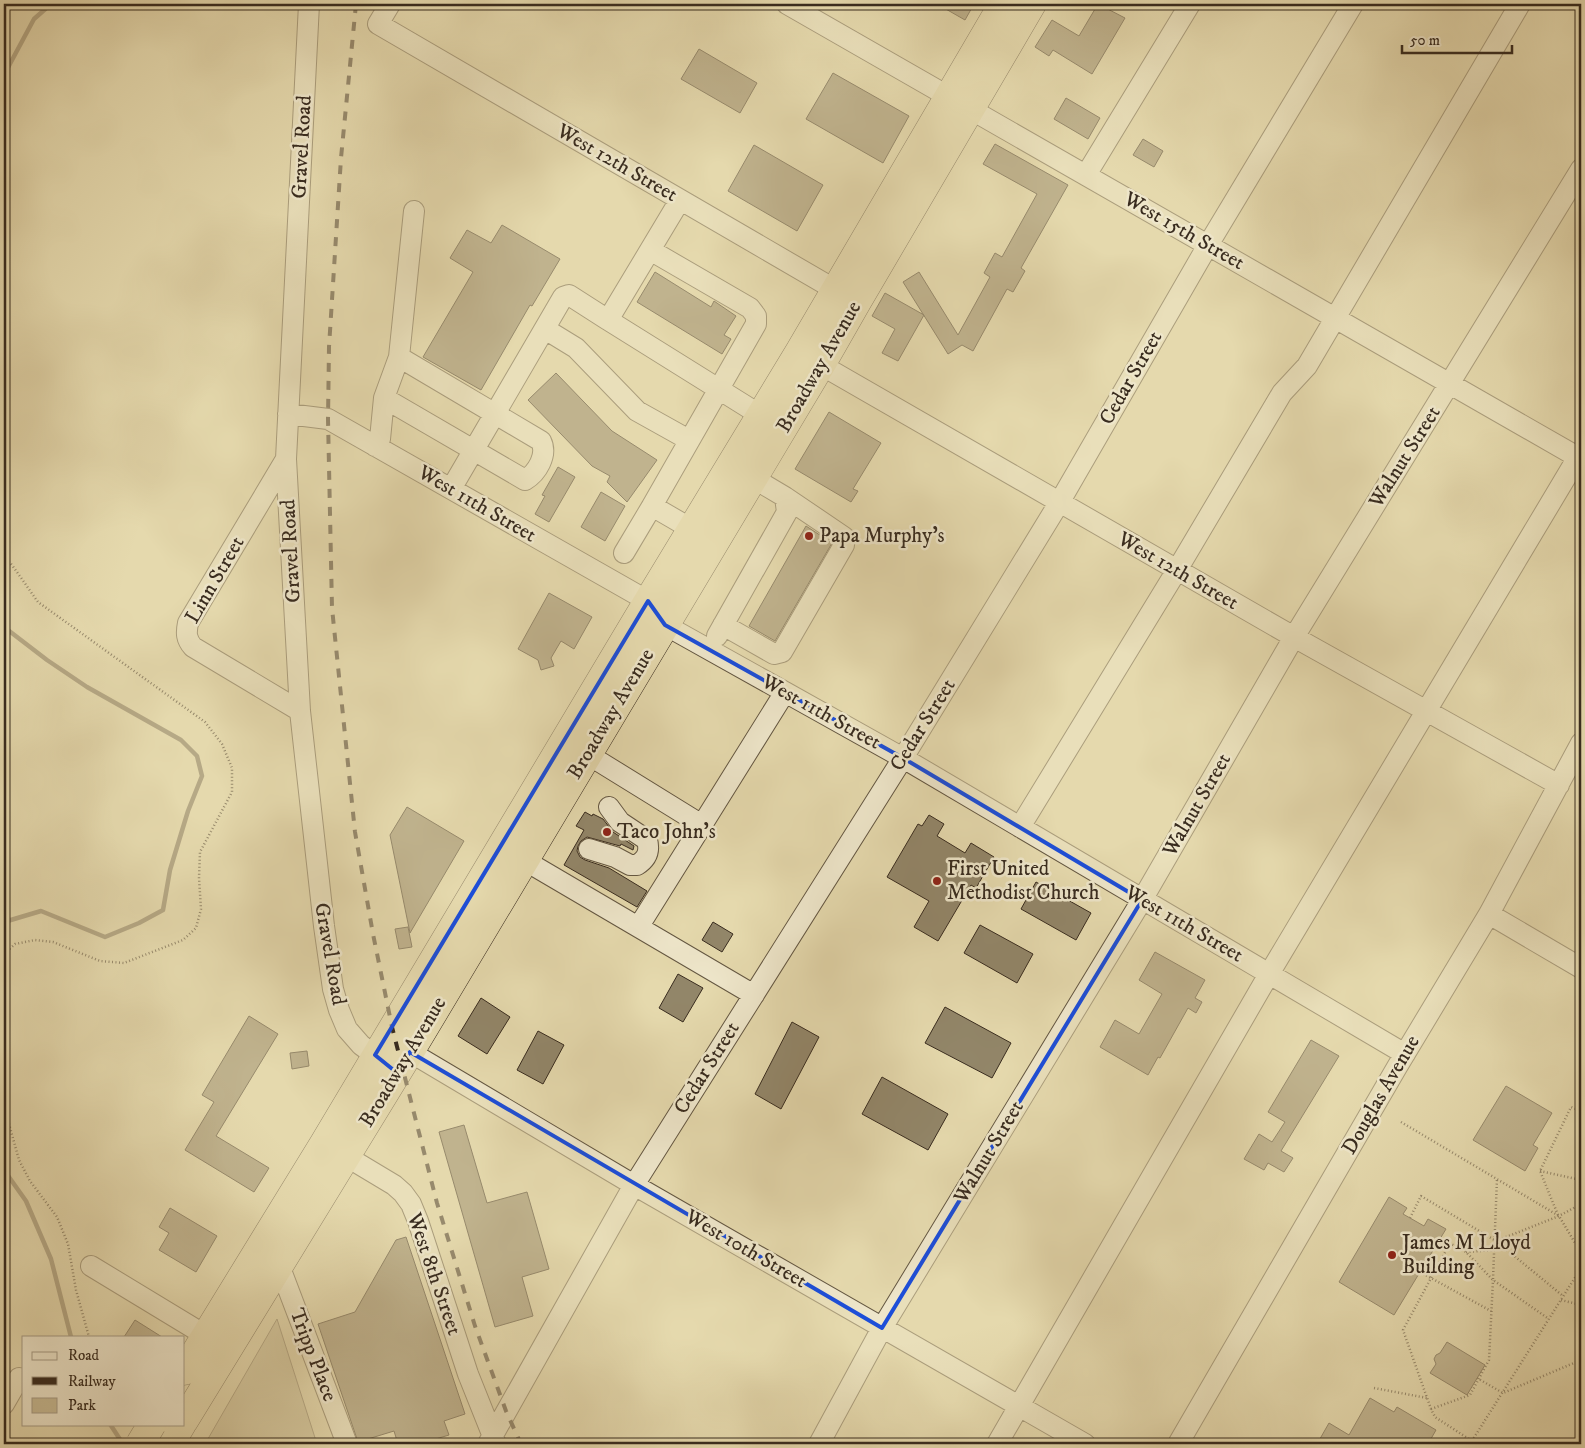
<svg xmlns="http://www.w3.org/2000/svg" width="1585" height="1448" font-family="'IM FELL DW Pica',serif">
<style>
.park{fill:#c8bc95;stroke:#80745a}
.lines{fill:none;stroke-linecap:round;stroke-linejoin:round}
.stream{stroke:#7d7057;stroke-width:4.5}
.building{fill:#928669;stroke:#392c1f}
.minor-casing{stroke:#645742;stroke-width:22}
.highway-casing{stroke:#392c1f;stroke-width:29}
.path{stroke:#392c1f;stroke-width:2.5;stroke-dasharray:1 2.5;stroke-linecap:butt}
.minor{stroke:#eee6ca;stroke-width:20}
.highway{stroke:#e5d9ad;stroke-width:28}
.rail{stroke:#392c1f;stroke-width:4;stroke-dasharray:9 9;stroke-linecap:butt}
.highway-bridge-casing{stroke:#392c1f;stroke-width:29;stroke-linecap:butt}
.highway-bridge{stroke:#e5d9ad;stroke-width:28}
.marked{fill:none;stroke:#1d4ed8;stroke-width:4;stroke-linejoin:round}
.poi-dot{fill:#8f2418;stroke:#eee6ca;stroke-width:2}
.labels{text-anchor:middle;dominant-baseline:central;stroke-width:5;stroke-linejoin:round;paint-order:stroke}
.street-label{font-size:21px;fill:#392c1f;stroke:#eee6ca}
.poi-label{font-size:21px;fill:#392c1f;stroke:#eee6ca;text-anchor:start}
</style>
<rect width="100%" height="100%" fill="#e5d9ad"/>
<filter id="stains"><feTurbulence type="fractalNoise" baseFrequency=".004" numOctaves="4"/><feColorMatrix values="0 0 0 0 .2 0 0 0 0 .09 0 0 0 0 .02 0 0 0 .5 -.17"/></filter>
<radialGradient id="worn" r=".72"><stop offset=".6" stop-color="#630" stop-opacity="0"/><stop offset="1" stop-color="#630" stop-opacity=".3"/></radialGradient>
<path class="park" d="M277,1319l40,125h-112z"/>
<g class="lines">
<path class="stream" d="M4,75l30,-56 17,-15
M4,627l43,33 40,27 94,53 16,16 5,20 -14,35 -18,59 -7,40 -24,13 -34,14 -64,-26 -37,11
M4,1170l22,31 25,58 20,78
M110,1424l13,20"/>
</g>
<path class="building" d="M937,4h37l-9,16z
M1098,4l27,14 -33,56 -39,-24 -4,6 -14,-9 17,-27 27,16z
M699,49l58,34 -17,30 -59,-34z
M833,73l76,43 -26,47 -77,-44z
M1066,98l34,20 -12,21 -34,-20z
M1143,139l20,12 -9,16 -21,-12z
M995,144l73,41 -47,83 4,3 -12,21 -6,-3 -34,62 -11,-6 -14,9 -45,-72 16,-10 39,63 32,-58 -6,-4 11,-20 7,4 35,-63 -54,-30z
M754,145l69,40 -26,46 -69,-40z
M502,225l58,34 -28,47 -2,-1 -49,85 -58,-33 50,-85 -23,-14 17,-28 24,13z
M655,272l56,35 3,-6 22,15 -12,19 7,4 -9,15 -85,-52z
M885,293l39,22 -26,46 -16,-8 13,-24 -23,-13z
M556,373l56,58 45,29 -30,42 -20,-20 3,-6 -18,-10 -64,-66z
M829,412l52,31 -28,46 5,2 -7,11 -56,-33z
M558,467l17,10 -26,45 -14,-8 10,-18 -3,-1z
M601,492l24,14 -20,35 -24,-14z
M806,526l26,17 -57,98 -26,-15z
M549,593l43,24 -18,32 -13,-8 -10,17 3,8 -13,4 -3,-10 -20,-11z
M407,807l57,34 -54,92 -20,-98z
M585,812l7,4 1,-2 10,5 10,13 21,14 -1,4 -12,-6 -1,2 -33,-9 -6,4 -3,5 -1,5 3,6 5,3 24,8 38,23 -10,16 -73,-42 20,-35 -8,-4z
M929,815l15,9 -7,12 28,17 6,-10 23,14 -18,31 -5,-3 -33,56 -24,-14 15,-26 -42,-24 31,-53 4,2z
M1036,882l55,31 -15,27 -55,-31z
M713,922l20,12 -11,18 -20,-12z
M980,925l53,29 -16,29 -53,-30z
M408,927l4,20 -13,2 -4,-20z
M1155,952l50,28 -10,18 7,4 -6,11 -8,-5 -28,50 -2,-1 -10,18 -48,-28 15,-27 24,14 23,-40 -23,-14z
M678,974l25,14 -20,34 -24,-14z
M481,998l29,19 -23,37 -29,-18z
M945,1007l66,36 -19,35 -67,-35z
M249,1016l29,18 -62,102 53,32 -15,24 -69,-42 29,-48 -12,-7z
M792,1022l27,15 -38,72 -26,-15z
M538,1031l26,14 -21,39 -26,-14z
M1311,1040l28,16 -58,95 12,7 -9,14 -16,-9 -4,7 -20,-11 15,-25 13,8 13,-20 -17,-10z
M307,1051l2,15 -17,3 -2,-16z
M882,1077l66,37 -20,36 -66,-36z
M1506,1086l46,27 -19,32 5,3 -13,23 -52,-31z
M464,1125l23,78 40,-11 22,77 -27,8 11,39 -38,11 -56,-195z
M1389,1197l18,11 -4,6 21,12 4,-7 18,10 -52,86 -55,-33z
M170,1208l47,28 -21,36 -37,-22 10,-17 -10,-6z
M406,1237l59,177 -21,7 5,14 -30,9h-21l-4,-13 -36,11 -40,-118 37,-12 41,-72z
M135,1320l27,17h-38z
M1447,1342l38,23 -18,30 -37,-22 6,-9 -2,-5 2,-4 4,-2z
M1370,1398l24,14 3,-5 39,23 -8,14h-111l12,-21 20,12z"/>
<g class="lines">
<defs>
<path id="minor" d="M309,4l-23,455 14,252 24,215 9,63 6,21 8,19 14,16 26,19
M390,4l-12,20 468,272
M787,4l794,455
M1086,175l104,-171
M680,200l-72,120 165,103
M650,250l100,58 6,8v8l-104,182 50,29
M545,329l31,19 61,63 52,29
M399,357l15,-146
M809,358l485,279 265,148
M288,414l40,5 320,182 17,24 238,133 502,296
M375,446l5,-7 4,-41 15,-41 142,84c7,14 -4,32 -16,39l-141,-82
M286,459l-98,164c-2,10 -2,16 5,24l107,64
M451,489l112,-192 6,-2 39,25
M624,553l28,-47
M723,625l51,29 8,-2 62,-107v-8l-59,-40
M717,636l70,-124 -2,-15 -42,-25
M587,754l115,71
M1020,827l157,-257 105,-177 25,-27 213,-362
M589,849l26,8 15,8h7c11,-7 13,-14 10,-25l-27,-18 -11,-15
M524,860l230,135
M1489,914l92,54
M639,926l146,-234
M410,1052l224,133 451,259
M334,1149l60,36 9,8 8,11 7,17 50,153 28,70
M279,1265l68,179
M91,1266l127,77
M4,1404l15,-26
M488,1444l146,-259 269,-427 156,-255 149,-258 145,-241
M819,1444l63,-116 260,-428 152,-263 287,-468
M997,1444l272,-470 312,-522
M1178,1444l219,-377 92,-153 92,-171"/>
<path id="highway" d="M184,1371l140,-228 324,-542 151,-249 204,-348
M184,1421l226,-369 411,-687 36,-63 175,-298
M170,1444l12,-20"/>
</defs>
<use href="#minor" class="minor-casing"/>
<use href="#highway" class="highway-casing"/>
<path class="path" d="M4,556l8,9 26,37 167,120 17,22 10,24v24l-32,60 -1,26 2,31 -5,19 -13,12 -59,23 -24,-2 -47,-19 -18,-2 -20,4 -11,10
M4,1096l5,28 10,36 11,21 27,36 11,27 8,46 13,47
M1401,1122l158,94 22,37
M1540,1171l41,9
M1558,1215l-18,-44 31,-64 10,4
M1410,1218l11,-22 75,45 67,55
M1440,1238l26,14 27,28 56,39
M1496,1241l63,-25 22,-12
M1450,1243l-47,87 28,79 4,8 37,24
M1466,1252l29,-2
M1420,1272l71,39
M1493,1279l4,-100
M1561,1300l20,5
M1477,1378l26,15 78,-33
M1374,1388l53,10
M1431,1409l39,-14 19,-35 4,-80
M198,1439l7,5
M1470,1444l111,-176"/>
<use href="#minor" class="minor"/>
<use href="#highway" class="highway"/>
<path class="rail" d="M356,4l-15,154 -12,189 -1,72 4,189 23,224 18,102 19,93 45,176 38,123 31,85 15,33"/>
<defs>
<path id="highway-bridge" d="M140,1444l12,-20"/>
</defs>
<use href="#highway-bridge" class="highway-bridge-casing"/>
<use href="#highway-bridge" class="highway-bridge"/>
</g>
<path d="M0 0H1585V1448H0ZM648,601l17,24 238,133 239,142 -260,428 -472,-276 -14,20 -21,-17z" fill="#e5d9ad" fill-opacity=".55" fill-rule="evenodd"/>
<path class="marked" d="M648,601l17,24 238,133 239,142 -260,428 -472,-276 -14,20 -21,-17z"/>
<g class="poi-dot">
<circle cx="809" cy="536" r="5"/>
<circle cx="607" cy="832" r="5"/>
<circle cx="937" cy="881" r="5"/>
<circle cx="1392" cy="1255" r="5"/>
</g>
<g class="labels">
<g class="street-label">
<text transform="translate(302 147) rotate(-87)">Gravel Road</text>
<text transform="translate(617 163) rotate(30)">West 12th Street</text>
<text transform="translate(1184 231) rotate(30)">West 15th Street</text>
<text transform="translate(819 367) rotate(-60)">Broadway Avenue</text>
<text transform="translate(1131 378) rotate(-60)">Cedar Street</text>
<text transform="translate(1405 457) rotate(-58)">Walnut Street</text>
<text transform="translate(477 504) rotate(30)">West 11th Street</text>
<text transform="translate(291 551) rotate(-93)">Gravel Road</text>
<text transform="translate(1178 571) rotate(30)">West 12th Street</text>
<text transform="translate(215 580) rotate(-60)">Linn Street</text>
<text transform="translate(821 712) rotate(29)">West 11th Street</text>
<text transform="translate(611 714) rotate(-59)">Broadway Avenue</text>
<text transform="translate(923 725) rotate(-58)">Cedar Street</text>
<text transform="translate(1197 805) rotate(-60)">Walnut Street</text>
<text transform="translate(1184 924) rotate(30)">West 11th Street</text>
<text transform="translate(330 954) rotate(80)">Gravel Road</text>
<text transform="translate(403 1062) rotate(-59)">Broadway Avenue</text>
<text transform="translate(707 1068) rotate(-58)">Cedar Street</text>
<text transform="translate(1381 1095) rotate(-60)">Douglas Avenue</text>
<text transform="translate(989 1152) rotate(-59)">Walnut Street</text>
<text transform="translate(746 1249) rotate(30)">West 10th Street</text>
<text transform="translate(434 1274) rotate(71)">West 8th Street</text>
<text transform="translate(313 1355) rotate(69)">Tripp Place</text>
</g>
<g class="poi-label">
<text x="819" y="536">Papa Murphy's</text>
<text x="617" y="832">Taco John's</text>
<text x="947" y="869">First United<tspan x="947" dy="24">Methodist Church</tspan></text>
<text x="1402" y="1243">James M Lloyd<tspan x="1402" dy="24">Building</tspan></text>
</g>
</g>
<rect width="1585" height="1448" fill="none" stroke="#e5d9ad" stroke-width="20"/>
<rect x="5" y="5" width="1575" height="1438" fill="none" stroke="#392c1f" stroke-width="2.5"/>
<rect x="10" y="10" width="1565" height="1428" fill="none" stroke="#392c1f"/>
<rect x="22" y="1336" width="162" height="90" fill="#eee6ca" stroke="#a69c86"/>
<rect x="32" y="1352" width="25" height="8" fill="#eee6ca" stroke="#a69c86"/>
<text x="68" y="1360" font-size="15" fill="#392c1f">Road</text>
<rect x="32" y="1377" width="25" height="8" fill="#392c1f" stroke="#a69c86"/>
<text x="68" y="1386" font-size="15" fill="#392c1f">Railway</text>
<rect x="32" y="1398" width="25" height="15" fill="#c8bc95" stroke="#a69c86"/>
<text x="68" y="1410" font-size="15" fill="#392c1f">Park</text>
<path d="M1402 45v8h110v-8" fill="none" stroke="#392c1f" stroke-width="2.5"/>
<text x="1410" y="45" font-size="15" fill="#392c1f" stroke="#eee6ca" stroke-width="4" paint-order="stroke">50 m</text>
<rect width="100%" height="100%" filter="url(#stains)"/>
<rect width="100%" height="100%" fill="url(#worn)"/>
</svg>
